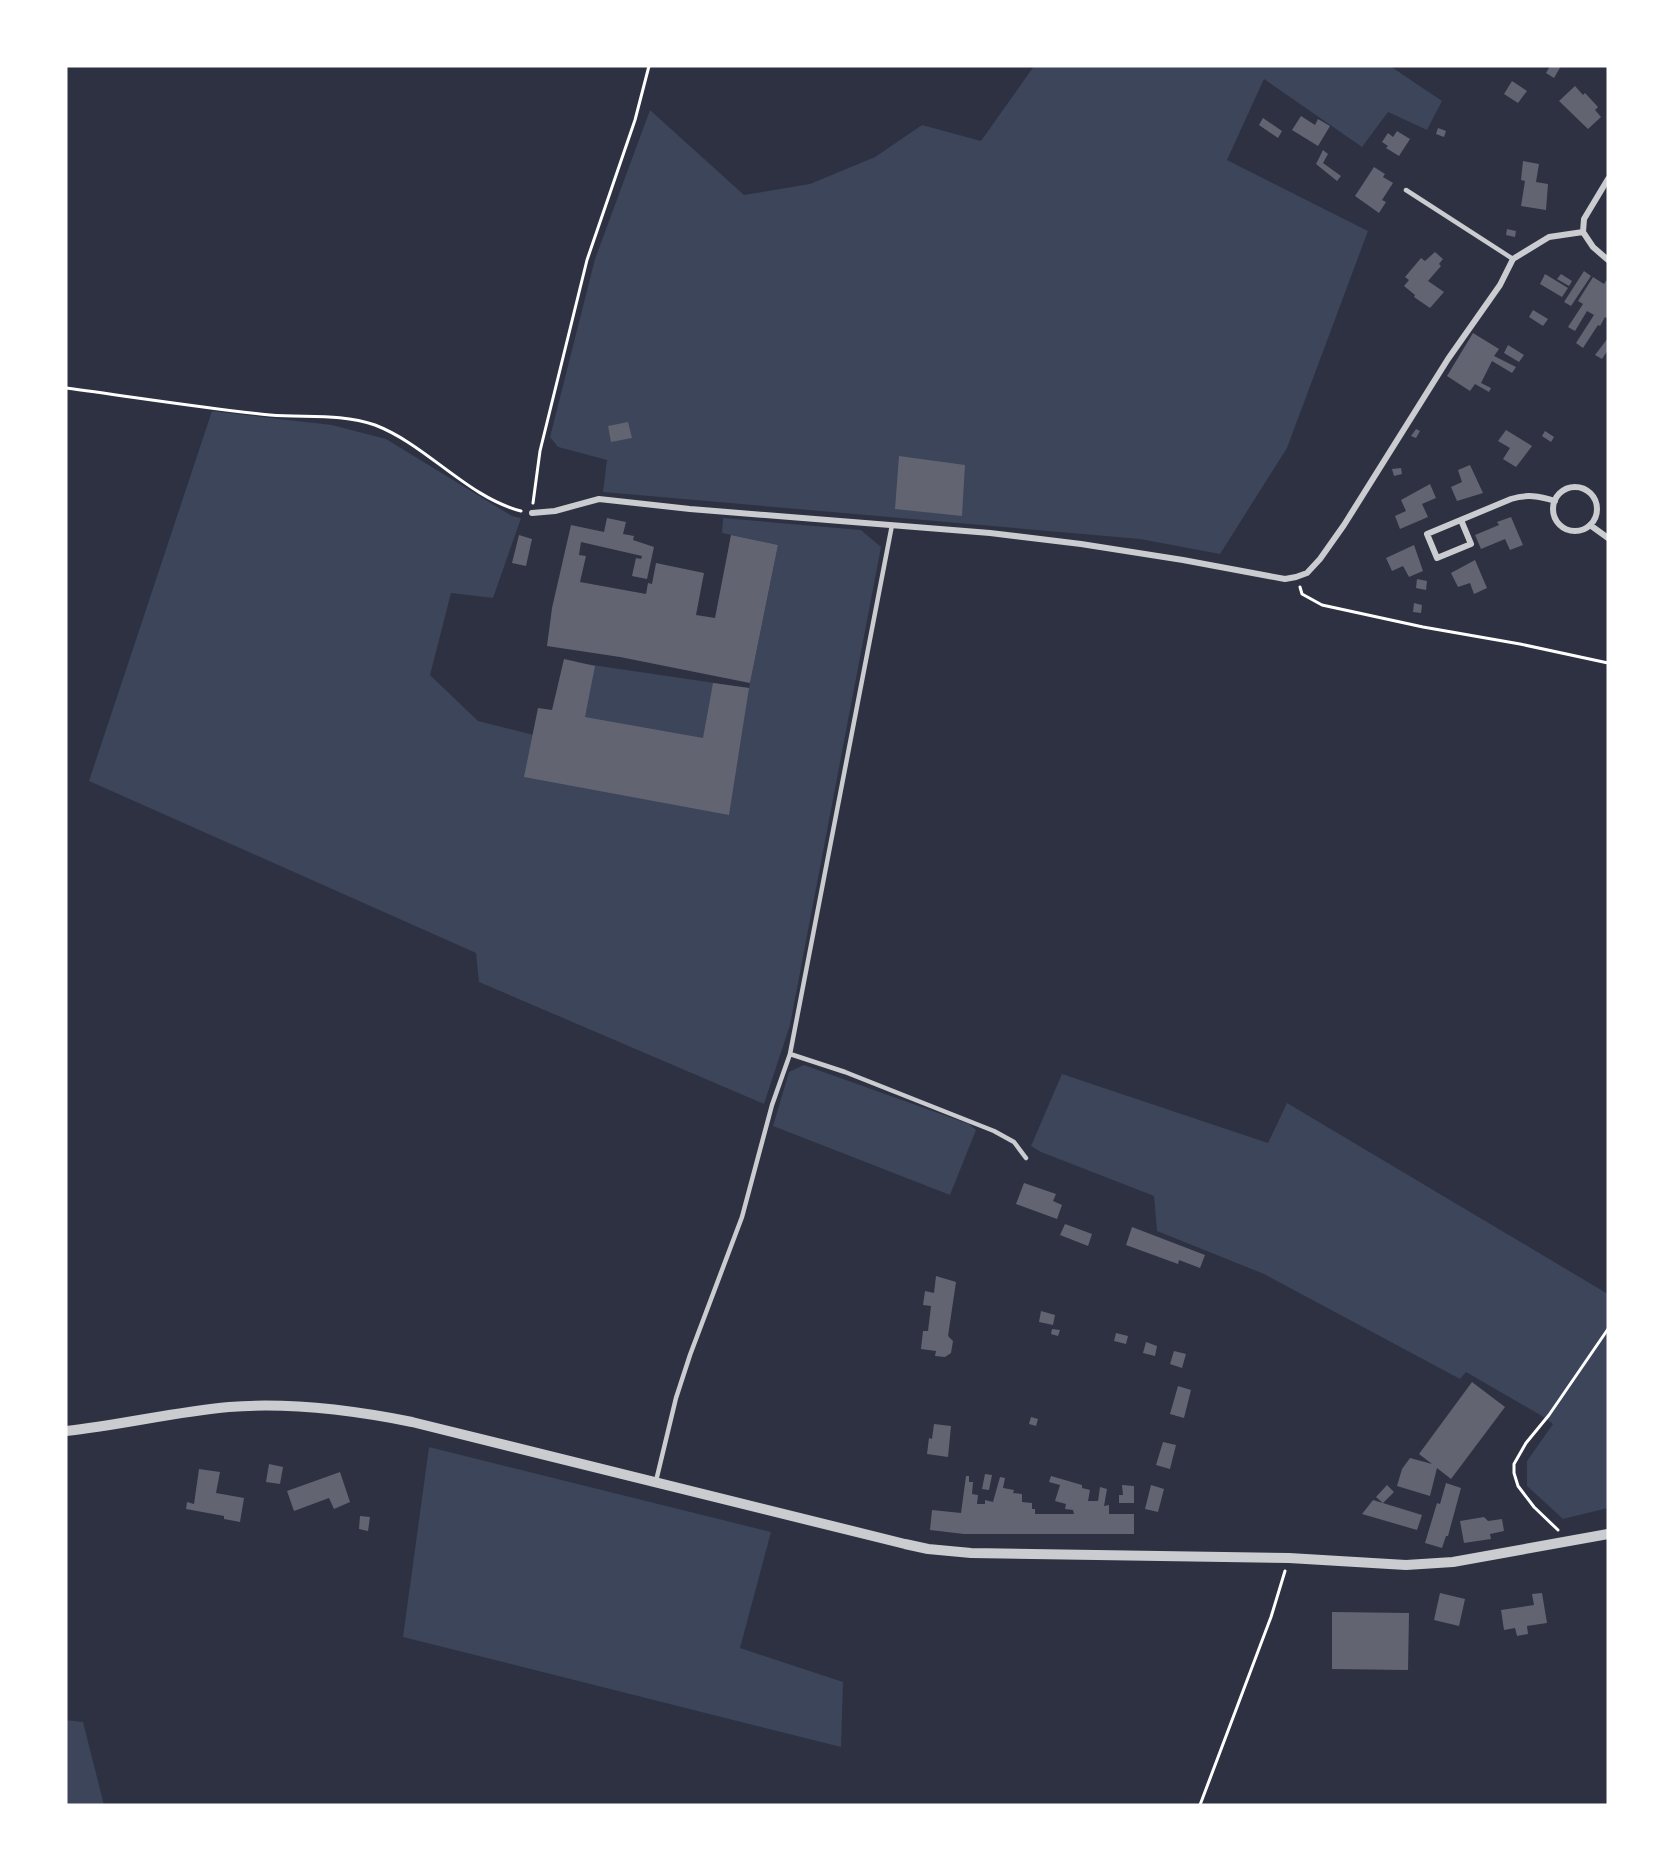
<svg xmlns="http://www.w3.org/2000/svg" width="1674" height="1871" font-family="'Times New Roman',serif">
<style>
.green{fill:#3c4559}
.building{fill:#626471}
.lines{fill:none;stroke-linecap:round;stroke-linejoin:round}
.path{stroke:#fff;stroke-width:3}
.service{stroke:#caccd0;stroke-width:4.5}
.minor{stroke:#caccd0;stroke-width:6}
.tertiary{stroke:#caccd0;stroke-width:10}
</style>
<rect width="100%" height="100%" fill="#2d3142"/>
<path class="green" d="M1034,66h356l52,35 -15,29 -39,-18 -26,35 -98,-68 -37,81 141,71 -81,217 -67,106 -80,-15 -537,-47 4,-32 -49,-13 -8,-10 45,-178 55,-149 94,85 66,-11 65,-27 47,-32 59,16z
M212,411l120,14 54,14 126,77 9,2 -28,80 -42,-5 -21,82 48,46 72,18 22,-77 177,26 29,-143 -56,-12 1,-15 138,12 20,17 -91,478 -26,79 -285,-122 -3,-29 -387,-172z
M804,1065l165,59 7,6 -26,65 -177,-69 16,-54z
M1062,1074l206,69 19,-40 321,191v214l-45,11 -36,-33v-25l26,-37 -11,-8 -76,-44 -6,7 -196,-105 -107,-43 -3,-35 -113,-44 -10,-6z
M429,1447l342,85 -31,116 103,34 -2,65 -438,-110z
M66,1720l17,2 21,83h-38z"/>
<path class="building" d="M1550,66h11l-7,12 -8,-5z
M1512,81l15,10 -9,12 -14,-9z
M1575,86l8,9 2,-2 13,14 -3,3 6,7 -13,12 -29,-28z
M1301,116l14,9 3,-6 12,7 -12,20 -26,-16z
M1263,118l19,13 -4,7 -19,-13z
M1438,128l8,3 -2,6 -8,-3z
M1397,131l13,8 -11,17 -13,-8 2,-2 -6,-4 6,-9 5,4z
M1323,150l5,4 -5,9 18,13 -4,5 -21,-17z
M1523,161l16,3 -3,18 12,2 -2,26 -25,-4 4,-25 -4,-1z
M1374,167l11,7 -2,3 10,6 -11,17 4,2 -7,11 -24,-17z
M1507,229l9,2 -1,6 -9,-2z
M1435,252l8,7 -4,5 2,2 -13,15 16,11 -14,16 -16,-11 1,-2 -11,-9 5,-6 -4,-3 16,-19 4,3z
M1584,271l7,5 -20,30 -7,-4z
M1545,274l23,14 -6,9 -22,-13z
M1561,274l11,7 -3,5 -12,-7z
M1593,277l11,7 4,-6v41l-3,-2 -5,9 -2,-1 -15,23 -7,-5 18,-28 -7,-4 -12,20 -7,-4 15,-23 -5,-3z
M1533,310l15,9 -5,7 -14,-9z
M1473,333l26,16 -5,7 22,11 -4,6 -20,-12 -11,22 10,5 -2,4 -14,-8 -5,7 -23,-15z
M1608,338v12l-6,9 -7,-4z
M1508,345l16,10 -5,7 -15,-9z
M628,422l4,16 -21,4 -3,-16z
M1416,429l4,2 -4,7 -5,-2z
M1506,430l26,16 -16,21 -13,-8 7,-11 -12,-7z
M1545,431l9,6 -3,5 -9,-6z
M899,456l66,9 -3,51 -67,-7z
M1470,465l13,28 -26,8 -6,-14 11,-5 -4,-12z
M1401,468l1,6 -8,2 -2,-7z
M1430,484l6,14 -14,6 6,13 -28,12 -5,-13 11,-5 -5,-11z
M1511,517l12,28 -13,5 -5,-11 -24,10 -6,-14 24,-10 -2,-3z
M607,518l19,4 -3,12 11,2 -1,4 21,7 -7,32 -15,-3 4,-18 5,1 1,-3 -61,-14 -2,13 7,1 -6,26 66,12 2,-11 4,1 4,-21 48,10 -8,42 19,3 16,-83 47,10 -28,138 -130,-26 -73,-11 5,-38 19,-83 33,7z
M519,535l13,4 -6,27 -14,-3z
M1414,545l9,26 -14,6 -6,-11 -11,5 -6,-13z
M1475,560l12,28 -13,6 -4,-11 -12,4 -7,-14z
M1417,579l10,2 -1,9 -10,-2z
M1414,603l8,2 -1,8 -8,-1z
M564,659l31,7 -10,51 118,21 10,-55 36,5 -20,127 -205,-38 14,-69 14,2z
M1024,1183l32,11 -3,7 9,4 -5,14 -41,-15z
M1065,1224l27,10 -4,12 -28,-11z
M1132,1227l73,28 -5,13 -21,-8 -1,4 -52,-19z
M936,1276l20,6 -8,54 5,5 -2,12 -6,4 -10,-1 1,-5 -15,-2 2,-18h5l3,-25 -8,-1 2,-14 9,2z
M1041,1311l14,4 -2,10 -14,-3z
M1052,1329l8,1 -2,6 -7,-2z
M1116,1333l12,3 -2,8 -12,-3z
M1146,1342l11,4 -2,10 -12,-3z
M1174,1351l12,3 -4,14 -12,-4z
M1472,1382l33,25 -54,72 -14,-11 -7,28 -33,-10 5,-17 8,-11 22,6 -13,-10z
M1178,1386l13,4 -7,28 -14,-4z
M1031,1417l7,2 -2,7 -7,-2z
M934,1424l17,2 -3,31 -21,-3 2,-16 3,1z
M1163,1442l13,3 -6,24 -14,-4z
M269,1464l14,3 -3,17 -14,-2z
M199,1469l21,3 -4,21 28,5 -4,24 -16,-3v-3l-38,-7 1,-7 7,2z
M340,1472l10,30 -16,7 -5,-11 -35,13 -7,-20z
M985,1474l7,1 -3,15 -7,-1z
M966,1476h3v6h4l-1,12 6,1 -1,9h8v-4l8,2 7,-25 5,1 -2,10 11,2 -1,3 9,1v8l10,1v6h3v5h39l-1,-4 -8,-1 1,-5 -11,-3 5,-16 -11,-3 2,-6 31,9v3l8,2 -2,11h10l2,-14 7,2 -3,17 5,-1v9h25v20h-170l-34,-4 2,-20 29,3z
M1446,1483l15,5 -13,48h-2l-4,12 -17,-5 12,-40 3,1z
M1122,1485l12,1v17h-15v-8h4z
M1151,1485l13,4 -6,23 -13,-3z
M1387,1485l7,7 -11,11 -7,-6z
M1373,1500l49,15 -5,15 -55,-16z
M360,1516l10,1 -2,14 -9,-2z
M1484,1517l4,4 14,-2 2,12 -14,3 1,5 -27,4 -4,-22z
M1440,1593l25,6 -6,27 -25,-6z
M1542,1593l5,30 -20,3 1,8 -11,2 -2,-8 -11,2 -3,-20 33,-5 -2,-11z
M1332,1612l77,1 -1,57 -76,-1z"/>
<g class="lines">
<path class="path" d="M66,388c68,9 136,20 204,27 35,3 71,-2 105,10 52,20 92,72 146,86
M533,503l7,-52 47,-191 48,-140 14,-54
M1300,587l2,7 20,11 101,22 97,17 88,19
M1558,1530l-24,-23 -16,-21 -4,-13v-9l12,-21 23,-28 59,-86
M1200,1805l71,-188 14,-46"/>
<path class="service" d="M1406,190l107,69
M790,1054l55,18 149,59 20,11 12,16
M656,1481l20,-83 14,-43 52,-138 30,-112 18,-51 102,-529"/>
<path class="minor" d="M1583,232l1,-13 24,-40
M1583,232l10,15 15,13
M1553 509a22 22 0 1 1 44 0a22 22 0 1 1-44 0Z
M532,513l23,-2 44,-12 91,10 300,24 91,11 102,16 102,19 11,-2 11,-4 13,-14 24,-34 104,-166 52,-74 13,-26 36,-22 34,-5
M1461,520l10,24 -34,14 -10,-24 84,-35c16,-5 28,-3 44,2
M1590,525l18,13"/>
<path class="tertiary" d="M66,1431c55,-6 108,-19 163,-24 62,-5 123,3 183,15l493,122 23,5 43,4 318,5 117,7 47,-3 155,-28"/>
</g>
<rect width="1674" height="1871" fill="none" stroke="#ffffff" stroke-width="135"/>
</svg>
